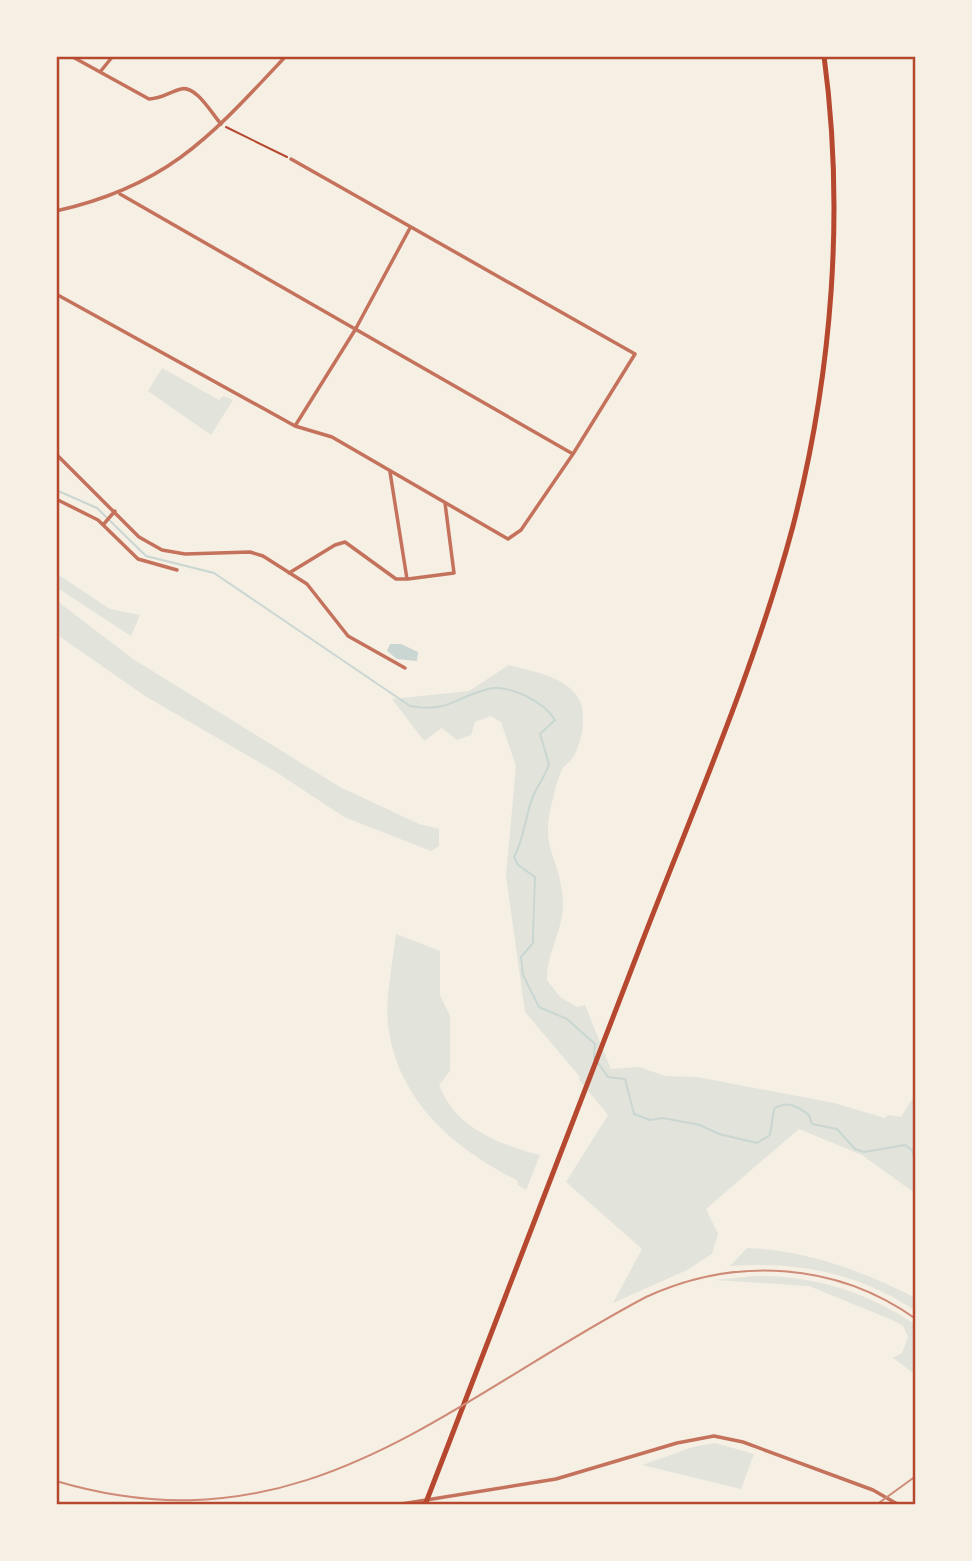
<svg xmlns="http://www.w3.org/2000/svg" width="972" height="1561" font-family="Manrope,sans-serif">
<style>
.green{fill:#e2e4dc}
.water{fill:#c9d6d2}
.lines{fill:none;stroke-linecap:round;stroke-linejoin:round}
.stream{stroke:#c9d6d2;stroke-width:2}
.path{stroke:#b5482f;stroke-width:2}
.minor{stroke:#c5725c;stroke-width:3.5}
.tertiary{stroke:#c5725c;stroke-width:3.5}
.primary{stroke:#b5482f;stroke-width:5}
.rail{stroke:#cf8b77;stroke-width:2}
.neatline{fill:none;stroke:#b5482f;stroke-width:2.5}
</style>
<rect width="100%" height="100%" fill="#f6efe4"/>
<path class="green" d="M162,368l57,32 4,-4 10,4 -22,35 -63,-44z
M56,573l54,36 30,6 -9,21 -75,-49z
M56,600l77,59 207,128 79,37 20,5v17l-8,5 -87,-34 -68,-45 -131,-76 -89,-62z
M509,665c24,7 57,11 70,34 8,16 3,42 -5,57 -3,5 -8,8 -11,12 -5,9 -8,21 -10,31 -15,50 8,58 10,103 1,27 -17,52 -16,78l13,17 17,10 8,-2 26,64 28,-2 26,9 32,1 137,26 51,15 3,-3 13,2 15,-24v101l-54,-39 -63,-26 -93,80 12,25 -6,20 -25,16 -74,33 29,-54 -76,-67 42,-67 -29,-35 1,-3 -55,-65 -19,-136 10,-110 -15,-44 -10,-6 -16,6 -4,13 -14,5 -15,-12 -18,13 -32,-42 77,-8z
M396,934l44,17v44l10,21v55l-11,14c17,44 60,59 101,70l-14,35 -8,-5 -1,-5c-63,-31 -120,-80 -129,-155 -3,-26 5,-64 8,-91z
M747,1248c61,2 115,23 169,50v13c-57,-38 -118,-50 -186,-45z
M756,1276c60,0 111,16 160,49v50l-23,-17 9,-5 6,-16 -5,-11 -11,-6 -83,-34 -94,-6z
M715,1443l39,11 -13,35 -99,-24 51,-18z"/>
<path class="water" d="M390,644h11l17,8 -1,9 -20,-2 -10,-8z"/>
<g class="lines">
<path class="stream" d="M56,490l41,18 49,48 68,17 196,133c40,7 45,-9 78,-17 22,-5 56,13 67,31l-15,14 9,30c-3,11 -10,19 -15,30 -9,20 -9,44 -20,63l4,8 17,12 -2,58v8l-12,14 2,18 16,32 28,12 28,25 -1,15
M598,1063l10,14 17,2 9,35 16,6 13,-2 37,7 19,9 38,9 13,-8 4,-26c13,-9 23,-3 35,6l3,9 25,5 18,20 9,3 41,-7 7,5 4,14"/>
<path class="path" d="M226,127l61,30"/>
<path class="minor" d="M71,56l78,43c13,0 20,-7 32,-10 15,-4 31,25 40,35
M100,72l13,-16
M120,194l453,260
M56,294l239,132 37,11 176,102 13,-9 52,-76 62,-100 -344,-195
M295,426l60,-96 55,-102
M56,454l83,83 23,13 23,4 65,-2 13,4 44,28 41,52 57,32
M56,499l42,21 40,39 39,11
M103,525l12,-14
M289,573l46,-28 10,-3 51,37h11l-17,-107
M408,579l46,-6 -9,-70"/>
<path class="tertiary" d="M56,211c112,-25 155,-75 230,-155
M395,1505l161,-26 121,-36 37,-7 29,6 130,48 26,15"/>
<path class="primary" d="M425,1505c72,-188 145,-375 217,-563 53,-137 113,-274 151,-416 39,-152 52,-314 31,-470"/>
<path class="rail" d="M56,1481c246,73 389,-78 590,-184 89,-41 190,-35 270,22
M876,1505l40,-29"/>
</g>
<rect width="972" height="1561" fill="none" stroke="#f6efe4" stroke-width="116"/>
<rect x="58" y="58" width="856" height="1445" class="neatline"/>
</svg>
